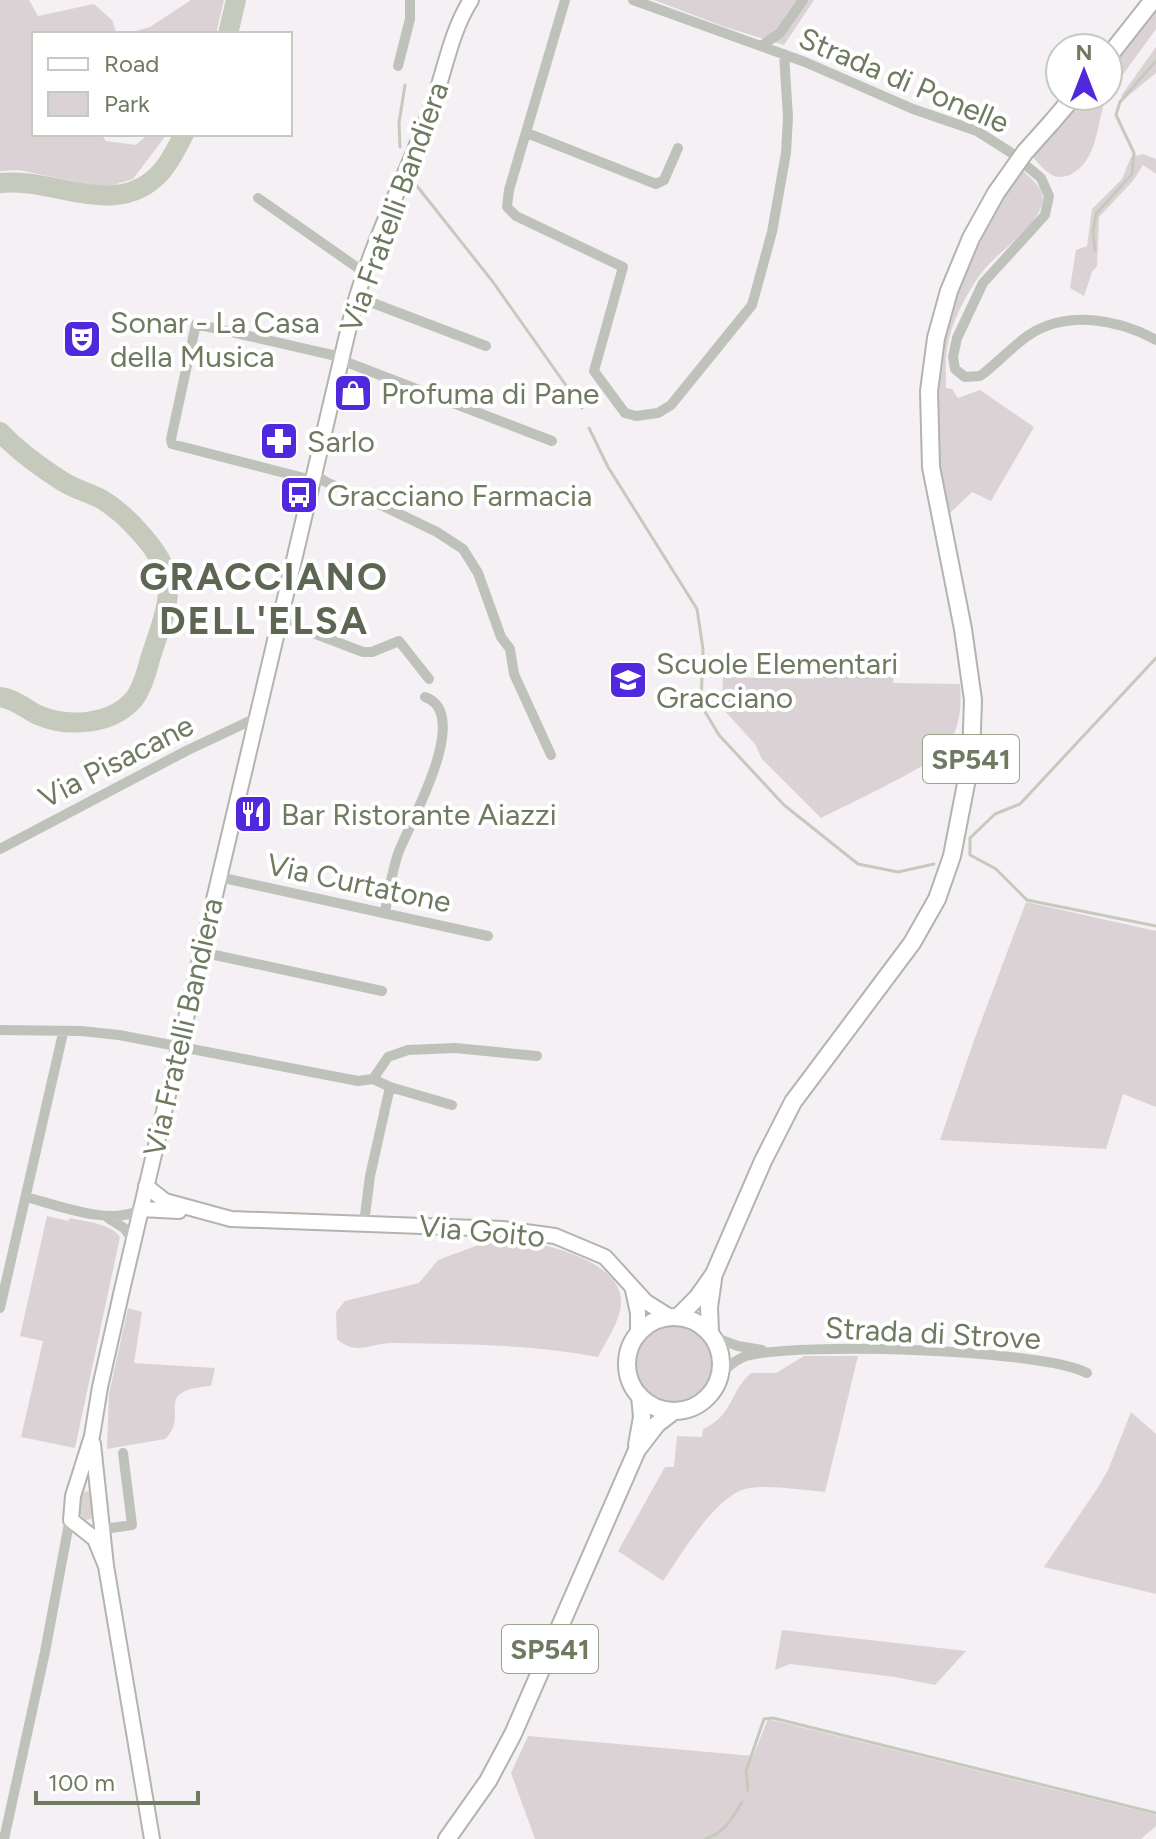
<svg xmlns="http://www.w3.org/2000/svg" width="1156" height="1839" font-family="Figtree,sans-serif">
<style>
.green{fill:#dbd2d5}
.lines{fill:none;stroke-linecap:round;stroke-linejoin:round}
.stream{stroke:#c6cabc;stroke-width:3}
.river{stroke:#c6cabc;stroke-width:20}
.secondary-casing{stroke:#b1b5ab;stroke-width:18}
.primary-casing{stroke:#b1b5ac;stroke-width:20}
.street{stroke:#bfc2ba;stroke-width:10}
.secondary{stroke:#fff;stroke-width:14}
.primary{stroke:#fff;stroke-width:16}
.primary-bridge-casing{stroke:#b1b5ac;stroke-width:20;stroke-linecap:butt}
.primary-bridge{stroke:#fff;stroke-width:16}
.labels{text-anchor:middle;dominant-baseline:central;stroke-width:8;stroke-linejoin:round;paint-order:stroke}
.shield{fill:#fff;stroke:#9aa290;stroke-width:2}
.shield-label{font-size:28px;font-weight:bold;fill:#6f7a60}
.street-label{font-size:30px;fill:#6f7a60;stroke:#fff}
.poi-label{font-size:30px;fill:#6f7a60;stroke:#fff;text-anchor:start}
.district-label{font-size:38px;font-weight:bold;letter-spacing:2px;fill:#5d6652;stroke:#fff}
</style>
<rect width="100%" height="100%" fill="#f4f0f4"/>
<path class="green" d="M0,0h29l9,16 56,-12 18,16 5,14h-83v100h67l5,7 30,4 12,-11h19l-34,45 -29,9 -85,-18 -19,1z
M191,0h33l-8,34h-91l25,-7z
M654,0h160l-30,45 -59,-18z
M1156,10v19l-48,66v-25z
M1156,47v26l-33,27 -2,-4z
M1086,96h21c-12,28 -7,63 -37,79 -6,2 -13,3 -18,0 -7,-4 -14,-12 -19,-18z
M1143,154l13,5v15l-13,-9 -10,16 -34,36 -2,49 -5,6 -8,24 -14,-8 6,-38 11,-4 5,-37 30,-30 9,-22z
M1022,170c8,8 21,17 21,29 -2,26 -45,52 -60,72 -16,21 -33,53 -36,79 -2,12 -1,26 -1,38l6,1 6,9 22,-8 54,37 -43,74 -19,-9 -24,23c-27,-140 -3,-227 74,-345z
M820,658l75,5 -2,20 67,1c2,23 0,45 -15,65 -12,16 -101,57 -124,69l-59,-59 -7,-15 -33,-36 1,-31 91,2z
M1026,902l130,29v176l-33,-13 -17,55 -166,-9 33,-97z
M47,1216l21,5 2,-3c15,4 41,5 50,19l-45,211 -54,-11 22,-96 -23,-5z
M500,1237c33,4 118,20 121,62 2,18 -15,42 -23,58 -67,-13 -136,-13 -203,-14 -24,-1 -38,14 -58,-4l-1,-27 9,-11 74,-18 19,-23z
M128,1308l14,4 -8,51 81,5 -4,18c-61,5 -20,28 -46,53l-58,10 2,-55z
M636 1364a39 39 0 1 1 78 0a39 39 0 1 1-78 0Z
M804,1356h54l-33,136c-24,-2 -52,-7 -75,-4 -33,4 -69,67 -87,93l-45,-30 47,-84h9l3,-31 25,1 1,-8c30,-13 27,-38 48,-56h25z
M1131,1412l25,22v160l-112,-27 53,-78 11,-19z
M89,1491l3,3 2,20 -3,5 -6,1 -7,-8 2,-13 4,-7z
M782,1630l184,21 -31,34 -40,-8 -105,-13 -15,6z
M768,1719l381,94 7,2v11l-15,13h-606l-24,-66 17,-37 225,20z"/>
<g class="lines">
<path class="stream" d="M400,147l-1,-24 6,-38
M413,181l80,101 89,126
M1095,250l-2,-17 3,-19 36,-40 2,-21 -18,-38 4,-13 36,-41
M589,428l19,39 89,142 6,40 -2,56 18,30 65,70 74,59 40,8 36,-8
M1156,658l-136,146 -25,10 -25,24v17l26,14 31,31 129,26
M748,1790l-2,-19 18,-52 9,-1 383,95
M705,1839c19,-6 27,-20 37,-37"/>
<path class="river" d="M228,34l8,-34
M0,183c55,-6 117,38 161,-11 10,-11 16,-25 23,-38
M0,432c18,19 40,35 62,49 12,8 26,11 39,18 23,13 65,56 67,83 2,25 -11,54 -18,77 -3,12 -8,30 -16,40 -22,26 -66,29 -96,16 -14,-7 -23,-16 -38,-18"/>
<defs>
<path id="secondary" d="M146,1186l19,15 66,18 272,10 52,7 50,21 41,45 24,15
M141,1209l38,2
M633,1290l5,23v20
M93,1444l13,122 46,273
M106,1566l-11,-27 -24,-19 2,-24 19,-60 8,-49 22,-97 230,-976c19,-71 54,-137 79,-205 14,-37 19,-76 40,-109"/>
<path id="primary" d="M1108,57l45,-57
M1051,123l23,-27
M678,1317l19,-19 17,-24 49,-113 30,-59 119,-159 25,-44 15,-43 19,-98 2,-58 -10,-71 -32,-162 -2,-76 7,-53 13,-47 22,-53 25,-45
M627 1364a47 47 0 1 1 94 0a47 47 0 1 1-94 0Z
M710,1332l-1,-25 4,-28
M637,1445l5,-28 -2,-21
M447,1839l41,-58 25,-47 124,-284 20,-26 17,-13"/>
</defs>
<use href="#secondary" class="secondary-casing"/>
<use href="#primary" class="primary-casing"/>
<path class="street" d="M565,0l-56,190 -2,17 9,9 107,51 -29,104 31,42 11,3 22,-3 13,-8 81,-100 20,-73 14,-79 2,-36 -4,-63
M633,0l172,62 108,47 64,22 33,21 31,26 8,18 -4,19 -62,68 -26,55 -4,19 2,12 10,8 15,-1c17,-12 31,-29 49,-41 38,-25 90,-16 127,5
M761,46l19,-13 23,-33
M398,66l12,-47v-19
M527,133l129,51 8,-4 14,-32
M258,198l107,75
M357,297l129,49
M341,360l211,81
M314,474l12,8 57,24 54,26 26,17 15,24 23,64 9,12 4,25 37,81
M312,480l-140,-36 -1,-5 25,-115 145,33
M279,620l84,32h9l27,-11 30,38
M0,849l186,-98 70,-33
M219,877l269,59
M385,912c4,-21 7,-42 14,-61 11,-28 74,-138 26,-154
M201,952l181,39
M0,1030l81,1 38,4 239,46 15,-2 17,8 62,18
M373,1079l15,-22 20,-7 47,-2 82,8
M26,1197c31,8 87,30 115,12
M108,1218l16,10 9,12
M364,1223l6,-47 20,-89
M0,1308l63,-275
M713,1337l25,9 24,4
M721,1373c7,-6 15,-14 25,-17 51,-14 296,-7 341,17
M104,1529l28,-4 -9,-72
M4,1839l41,-187 25,-134"/>
<use href="#secondary" class="secondary"/>
<use href="#primary" class="primary"/>
<defs>
<path id="primary-bridge" d="M996,193l29,-41 26,-29"/>
</defs>
<use href="#primary-bridge" class="primary-bridge-casing"/>
<use href="#primary-bridge" class="primary-bridge"/>
</g>
<defs>
<symbol id="theatre-square" viewBox="-11 -11 22 22"><rect x="-9" y="-9" width="18" height="18" rx="4" fill="#5029dc" stroke="#fff"/><path d="M-5-5.5Q0-4 5-5.5V0Q5 5 0 6Q-5 5-5 0ZM-3.3-2.5H-1v1.5H-3.3ZM1-2.5H3.3v1.5H1ZM-2.8 1Q0 5.5 2.8 1Z" fill="#fff"/></symbol>
<symbol id="shop-square" viewBox="-11 -11 22 22"><rect x="-9" y="-9" width="18" height="18" rx="4" fill="#5029dc" stroke="#fff"/><path d="M-5-2.5h2.3a2.7 3.5 0 0 1 5.4 0H5L5.5 6h-11ZM-1.5-2.5h3a1.5 2.3 0 0 0-3 0Z" fill="#fff"/></symbol>
<symbol id="pharmacy-square" viewBox="-11 -11 22 22"><rect x="-9" y="-9" width="18" height="18" rx="4" fill="#5029dc" stroke="#fff"/><path d="M-2-6h4v4h4v4h-4v4h-4v-4h-4v-4h4Z" fill="#fff"/></symbol>
<symbol id="bus-square" viewBox="-11 -11 22 22"><rect x="-9" y="-9" width="18" height="18" rx="4" fill="#5029dc" stroke="#fff"/><path d="M-5-6H5V4H4V6H2V4H-2V6H-4V4H-5ZM-3.5-4V0h7V-4ZM-3.5 1.2v1.5H-2V1.2ZM2 1.2v1.5H3.5V1.2Z" fill="#fff"/></symbol>
<symbol id="school-square" viewBox="-11 -11 22 22"><rect x="-9" y="-9" width="18" height="18" rx="4" fill="#5029dc" stroke="#fff"/><path d="M0-5L7-2L0 1L-7-2ZM-4 1L0 2.5L4 1V4Q0 6-4 4Z" fill="#fff"/></symbol>
<symbol id="restaurant-square" viewBox="-11 -11 22 22"><rect x="-9" y="-9" width="18" height="18" rx="4" fill="#5029dc" stroke="#fff"/><path d="M-5-6h1v4h1v-4h1v4h1v-4h1v5L-1.5 .5V6h-2V.5L-5-1ZM5-6V6H3V1.5H1.5Q1.5-4 5-6Z" fill="#fff"/></symbol>
</defs>
<g fill-rule="evenodd">
<use href="#theatre-square" x="60" y="317" width="44" height="44"/>
<use href="#shop-square" x="331" y="371" width="44" height="44"/>
<use href="#pharmacy-square" x="257" y="419" width="44" height="44"/>
<use href="#bus-square" x="277" y="473" width="44" height="44"/>
<use href="#school-square" x="606" y="658" width="44" height="44"/>
<use href="#restaurant-square" x="231" y="792" width="44" height="44"/>
</g>
<g class="labels">
<g class="shield">
<rect x="923" y="735" width="96" height="48" rx="6"/>
<rect x="502" y="1625" width="96" height="48" rx="6"/>
</g>
<g class="shield-label">
<text x="971" y="759">SP541</text>
<text x="550" y="1649">SP541</text>
</g>
<g class="street-label">
<text transform="translate(904 80) rotate(23)">Strada di Ponelle</text>
<text transform="translate(394 207) rotate(-70)">Via Fratelli Bandiera</text>
<text transform="translate(116 761) rotate(-27)">Via Pisacane</text>
<text transform="translate(359 883) rotate(12)">Via Curtatone</text>
<text transform="translate(183 1027) rotate(-77)">Via Fratelli Bandiera</text>
<text transform="translate(482 1231) rotate(5)">Via Goito</text>
<text transform="translate(933 1333) rotate(3)">Strada di Strove</text>
</g>
<g class="poi-label">
<text x="110" y="322">Sonar - La Casa<tspan x="110" dy="34">della Musica</tspan></text>
<text x="381" y="393">Profuma di Pane</text>
<text x="307" y="441">Sarlo</text>
<text x="327" y="495">Gracciano Farmacia</text>
<text x="656" y="663">Scuole Elementari<tspan x="656" dy="34">Gracciano</tspan></text>
<text x="281" y="814">Bar Ristorante Aiazzi</text>
</g>
<g class="district-label">
<text x="264" y="577">GRACCIANO<tspan x="264" dy="44">DELL'ELSA</tspan></text>
</g>
</g>
<rect x="32" y="32" width="260" height="104" fill="#ffffff" stroke="#c5cabf" stroke-width="2"/>
<rect x="48" y="58" width="40" height="12" fill="#ffffff" stroke="#c5cabf" stroke-width="2"/>
<text x="104" y="72" font-size="24" fill="#6f7a60">Road</text>
<rect x="48" y="92" width="40" height="24" fill="#dbd2d5" stroke="#c5cabf" stroke-width="2"/>
<text x="104" y="112" font-size="24" fill="#6f7a60">Park</text>
<g transform="translate(1084 72)"><circle r="38" fill="#ffffff" stroke="#c5cabf" stroke-width="2"/>
<path d="M0-6L14 30L0 20L-14 30Z" fill="#5029dc"/>
<text y="-12" font-size="22" font-weight="bold" text-anchor="middle" fill="#6f7a60">N</text>
</g>
<path d="M36 1791v12h162v-12" fill="none" stroke="#6f7a60" stroke-width="4"/>
<text x="48" y="1791" font-size="24" fill="#6f7a60" stroke="#ffffff" stroke-width="6" paint-order="stroke">100 m</text>
</svg>
